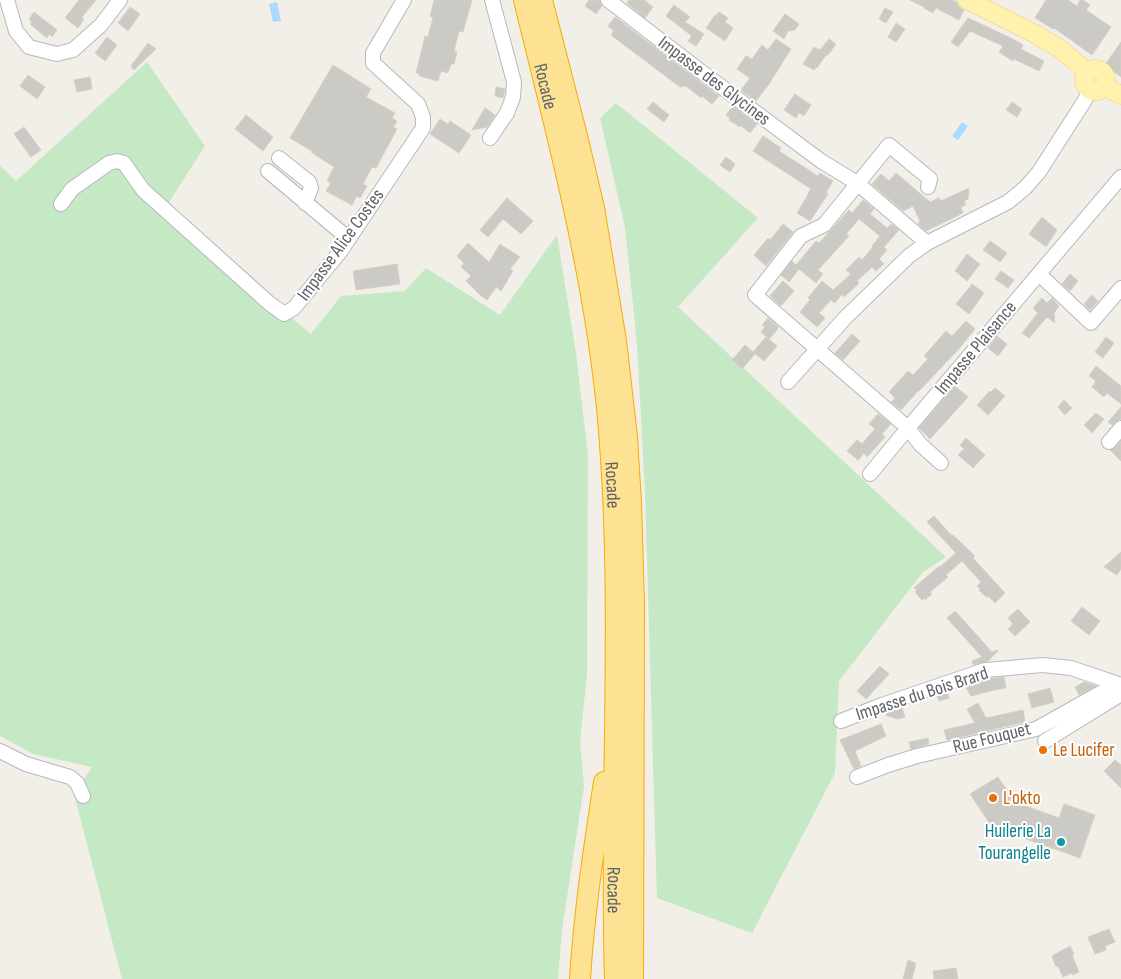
<svg xmlns="http://www.w3.org/2000/svg" width="1121" height="979" font-family="'Sofia Sans Condensed',sans-serif">
<style>
.green{fill:#c5e8c5}
.water{fill:#aadaff}
.building{fill:#cccac5;stroke:#d6d1c6}
.lines{fill:none;stroke-linecap:round;stroke-linejoin:round}
.minor-casing{stroke:#b5b8bc;stroke-width:16}
.major-casing{stroke:#f2c960;stroke-width:19}
.highway-casing{stroke:#f9ab00;stroke-width:22}
.minor{stroke:#fff;stroke-width:14}
.major{stroke:#fff2af;stroke-width:18}
.highway{stroke:#fde293;stroke-width:20}
.food-dot{fill:#e8710a;stroke:#fff;stroke-width:2}
.culture-dot{fill:#0f9aa8;stroke:#fff;stroke-width:2}
.labels{text-anchor:middle;dominant-baseline:central;stroke-width:4;stroke-linejoin:round;paint-order:stroke}
.street-label{font-size:19px;fill:#5f6368;stroke:#fff}
.food-label{font-size:19px;fill:#c56008;stroke:#fff;text-anchor:start}
.culture-label{font-size:19px;fill:#0d838f;stroke:#fff;text-anchor:end}
</style>
<rect width="100%" height="100%" fill="#f1efe8"/>
<path class="green" d="M147,62l58,84 -41,64 147,124 30,-38 64,-5 21,-23 74,47 57,-80 19,118 12,103 -1,218 -7,68 4,44 -22,144 -4,49h-436l-48,-185 18,-27 -59,-13 -33,-18v-406l1,-2 -1,-1v-161l16,15z
M616,103l142,115 -80,89 268,250 -23,15 -84,109 -4,92 -83,160 -95,-35 -12,-407 -8,-147 -12,-117 -25,-109z"/>
<path class="water" d="M277,2l4,19 -8,1 -4,-18z
M962,122l6,4 -10,14 -6,-4z"/>
<path class="building" d="M79,0h17l-14,17 2,2 -6,9 -13,-10z
M434,0h38l-9,32 -4,-1 -5,20 3,1 -3,12h-3l-3,9 -7,-2 -3,10 -19,-5 1,-2 -4,-1 9,-37 3,1 5,-20 -3,-1z
M589,0h10l3,6 -6,8 -11,-8z
M629,0h15l9,7 -8,11 -18,-15z
M910,0h42l5,2 1,4 6,4 -5,10 -23,-12 -3,5 -9,-5v-1z
M1046,0h22l9,6 3,-6h3l7,5 -4,5 25,17 -19,28 -38,-27 -1,1 -18,-11z
M674,5l16,12 -5,5 19,12 -8,12 -8,-5 4,-5 -26,-20z
M130,7l10,7 -12,17 -10,-8z
M885,8l8,4 -7,11 -7,-4z
M34,12l23,18 -5,7 -3,-3 -2,4 -17,-14 2,-2 -3,-3z
M719,12l9,6 -3,4 8,6 -8,13 -19,-13 9,-13 1,1z
M785,14l14,10 -4,6 -7,1 -4,8 -11,-8z
M615,17l104,79 -7,8 -10,-8 -1,2 -15,-12 -6,1 -69,-52 3,-4 -6,-5z
M968,18l45,21 10,6 -2,4 23,12 -5,10 -25,-12 -1,2 -14,-9 4,-6 -33,-15 -12,16 -7,-5z
M896,23l9,6 -9,13 -8,-5z
M107,37l10,8 -12,16 -10,-8z
M776,39l15,10 -22,35 -13,17 -15,-11 9,-12 -13,-9 9,-13 6,3 10,-14 6,5z
M829,39l7,5 -8,11h-2l-9,13 -1,-1 -2,3 -11,-6 11,-17 6,3z
M1121,42v35l-16,-12z
M148,43l8,6 -22,21 -3,-4z
M333,65l38,24 -5,8 29,16 -3,5 5,3 -4,6 4,2 -21,39 -4,-1 -9,17 4,2 -7,12 -3,-2 -5,9 -26,-14 5,-8 -4,-2 7,-14 -23,-15 1,-1 -22,-13z
M28,75l17,12 -8,12 -17,-13z
M90,77l2,12 -15,3 -3,-12z
M496,87l9,2 -2,9 -8,-2z
M795,94l16,11 -7,11 -5,-3 -3,5 -12,-8z
M653,102l16,13 -5,7 -17,-13z
M1012,102l10,7 -5,8 -11,-7z
M733,106l24,18 -7,9 -9,-7 -1,1 -11,-7 1,-2 -4,-3z
M485,108l10,7 -8,12 -15,3z
M246,115l27,22 -10,14 -28,-22z
M440,119l8,5 2,-3 21,14 -12,18 -29,-19z
M24,127l17,23 -10,7 -17,-23z
M763,136l18,12 -2,3 39,25 2,-3 13,8 -7,12 2,1 -18,27 -13,-8 12,-20h-1l3,-4 -58,-38z
M726,157l9,7 -5,8 -10,-7z
M896,173l34,29 9,-4 2,3 28,-13 -1,11 -4,2 2,4 -5,2 2,6 -37,18 -8,-7 2,-3 -7,-15 -10,5 -31,-27 9,-10 8,7z
M507,198l26,23 -12,13 -18,-15 -15,18 -8,-7z
M863,200l11,9 -4,5 17,14 4,-4 8,6 -15,17 3,3 -8,9 5,5 -8,7 -4,-4 -15,14 2,2 -15,14 -2,-3 -7,9 -4,-3 -12,13 6,5 -8,9 -17,-15 10,-12 -2,-2 14,-17 11,9 18,-16 -5,-4 13,-13 3,3 11,-13 -1,-1 8,-10 -21,-17 -13,15 3,2 -31,34 5,4 -7,9 -17,-14 -10,13 -8,-7 11,-14 4,4 20,-24 3,2 30,-33 3,3z
M1042,217l15,13 -11,17 -17,-13z
M783,224l10,8 -27,34 -12,-11 14,-17 2,2z
M990,241l17,12 -7,9 -17,-12z
M468,243l21,19 11,-18 20,13 -10,12 3,2 -12,20 -5,-4 -9,13 -7,-5 -14,-14 5,-5 -10,-9 3,-4 -7,-7z
M967,254l13,10 -13,17 -12,-10z
M397,264l3,20 -44,6 -3,-19z
M1001,271l13,9 -6,8 -13,-9z
M1070,274l8,7 -8,10 -8,-7z
M783,281l11,10 -13,15 -11,-10z
M972,284l12,9 -15,21 -13,-10z
M1092,295l6,6 -8,9 -6,-6z
M1042,298l5,5 5,-5 7,8 -5,7 1,10 -8,-6 -18,21 -7,-5 16,-20 -5,-5z
M768,318l10,9 -1,3 -8,9 -8,-7 4,-5 -3,-2z
M966,321l9,8 -18,22 -38,40h-1l-17,19 -10,-8 4,-4 -6,-6 19,-21 5,4 15,-16 -4,-3 22,-25 6,5z
M852,334l8,7 -17,19 -8,-7z
M997,336l10,8 -9,12 -10,-8z
M766,337l11,9 -13,15 -9,-7 -13,15 -10,-9 13,-15 8,7z
M1106,337l8,6 -11,15 -8,-6z
M1096,366l25,20v18l-14,-11 -3,4 -12,-10 4,-6 -7,-5z
M955,386l13,11 -38,42 -11,-11z
M995,388l10,8 -17,19 -11,-10 13,-14 1,1z
M1064,400l8,8 -7,7 -7,-8z
M1121,407v12l-3,1 -6,5 -4,-3z
M1096,413l8,6 -12,14 -8,-8z
M878,414l13,10 -9,10 3,3 -10,11 -8,9 -3,-4 -6,7 -11,-9 10,-11 5,4 13,-15 7,5 -13,-10z
M966,438l19,17 -12,13 -15,-13 6,-6 -4,-4z
M1121,441v20l-11,-11 5,-2z
M934,516l18,20 1,-1 22,21 -2,2 32,35 -10,10 -7,-7 -2,1 -7,-7 1,-1 -3,-3 4,-4 -19,-21 -16,14 2,2 -18,15 2,2 -7,6 -1,-2 -2,2 -7,-8 2,-2 -3,-2 25,-22 1,1 16,-14 -29,-31z
M1121,552v17l-4,6 -13,-8z
M1082,607l18,14 -11,14 -18,-14z
M1018,609l12,13 -15,14 -7,-7 5,-5 -5,-6z
M955,611l37,41 5,-2 1,1 -10,10 -15,4 -1,-4 10,-4 -35,-39z
M880,666l9,8 -23,25 -9,-8z
M1004,677l2,11 -12,2 -23,6 -6,-10 22,-7z
M1084,682l12,4 -17,9 -4,-8z
M1050,688l4,14 -22,6 -4,-14z
M947,692l2,6 -10,3 -2,-5z
M978,703l8,15 37,-8 2,12 -78,18 -3,-10 31,-7 -8,-14z
M902,708l3,9 -7,2 -11,-3 -1,-3z
M881,724l5,12 -31,15 6,15 -7,3 -14,-29z
M928,738l1,6 -18,5 -2,-7z
M1115,760l6,5v23l-17,-17z
M998,777l17,25 44,16 5,-14 31,11 -15,43 -88,-31 -22,-33z
M1109,929l6,13 -10,4 1,4 -11,4 -7,-17z
M1070,946l4,8 -2,1 7,17 -7,3 -1,-2 -8,4 -5,-11 -2,1 -4,-11z
M908,960l8,3 -4,16h-9z
M956,968l2,11h-24l-1,-8z"/>
<g class="lines">
<defs>
<path id="minor" d="M7,0l9,31 13,16 28,7 16,-4 28,-25 19,-25
M608,0l95,73 118,88 36,22 70,60
M490,138l17,-25 6,-16 1,-15 -22,-82
M279,158l30,24 2,6 -6,15
M268,171l81,68
M928,187l2,-8 -41,-34 -65,80 -23,11 -46,59 153,133 213,-251
M61,204l11,-15 37,-26 8,-2 7,2 19,27 126,113 15,11 10,-6 46,-56 83,-124v-11l-5,-13 -45,-41v-10l31,-53
M1039,274l52,49 30,-35
M788,382l57,-64 64,-62 18,-13 81,-41 17,-14 14,-16 46,-72 5,-10
M1109,442l12,-14
M870,474l38,-46 12,16 21,19
M841,721l41,-16 103,-35 58,-5 28,3 50,17
M1045,741l76,-47
M0,751l26,13 44,13 7,6 6,13
M857,777l31,-12 29,-9 119,-27 66,-37 19,-7"/>
<path id="major" d="M967,0l70,35 23,14 28,23
M1084 80a11 11 0 1 1 22 0a11 11 0 1 1-22 0Z
M1104,87l17,8"/>
<g id="highway">
<path id="s1" d="M524,0c33,135 69,269 83,408 18,190 2,381 8,571"/>
<path d="M542,0l36,140 16,68 22,133 11,96 4,66 3,102 -1,374"/>
<path d="M580,979c4,-66 14,-131 24,-197"/>
</g>
</defs>
<use href="#minor" class="minor-casing"/>
<use href="#major" class="major-casing"/>
<use href="#highway" class="highway-casing"/>
<use href="#minor" class="minor"/>
<use href="#major" class="major"/>
<use href="#highway" class="highway"/>
</g>
<g class="food-dot">
<circle cx="1043" cy="750" r="5"/>
<circle cx="993" cy="798" r="5"/>
</g>
<circle class="culture-dot" cx="1061" cy="842" r="5"/>
<g class="labels">
<g class="street-label">
<text transform="translate(714 81) rotate(37)">Impasse des Glycines</text>
<text stroke="none"><textPath href="#s1" startOffset="89">Rocade</textPath></text>
<text transform="translate(341 245) rotate(-54)">Impasse Alice Costes</text>
<text transform="translate(976 348) rotate(-50)">Impasse Plaisance</text>
<text stroke="none"><textPath href="#s1" startOffset="494">Rocade</textPath></text>
<text transform="translate(922 694) rotate(-18)">Impasse du Bois Brard</text>
<text transform="translate(992 738) rotate(-14)">Rue Fouquet</text>
<text stroke="none"><textPath href="#s1" startOffset="899">Rocade</textPath></text>
</g>
<g class="food-label">
<text x="1053" y="750">Le Lucifer</text>
<text x="1003" y="798">L'okto</text>
</g>
<g class="culture-label">
<text x="1051" y="831">Huilerie La<tspan x="1051" dy="22">Tourangelle</tspan></text>
</g>
</g>
</svg>
